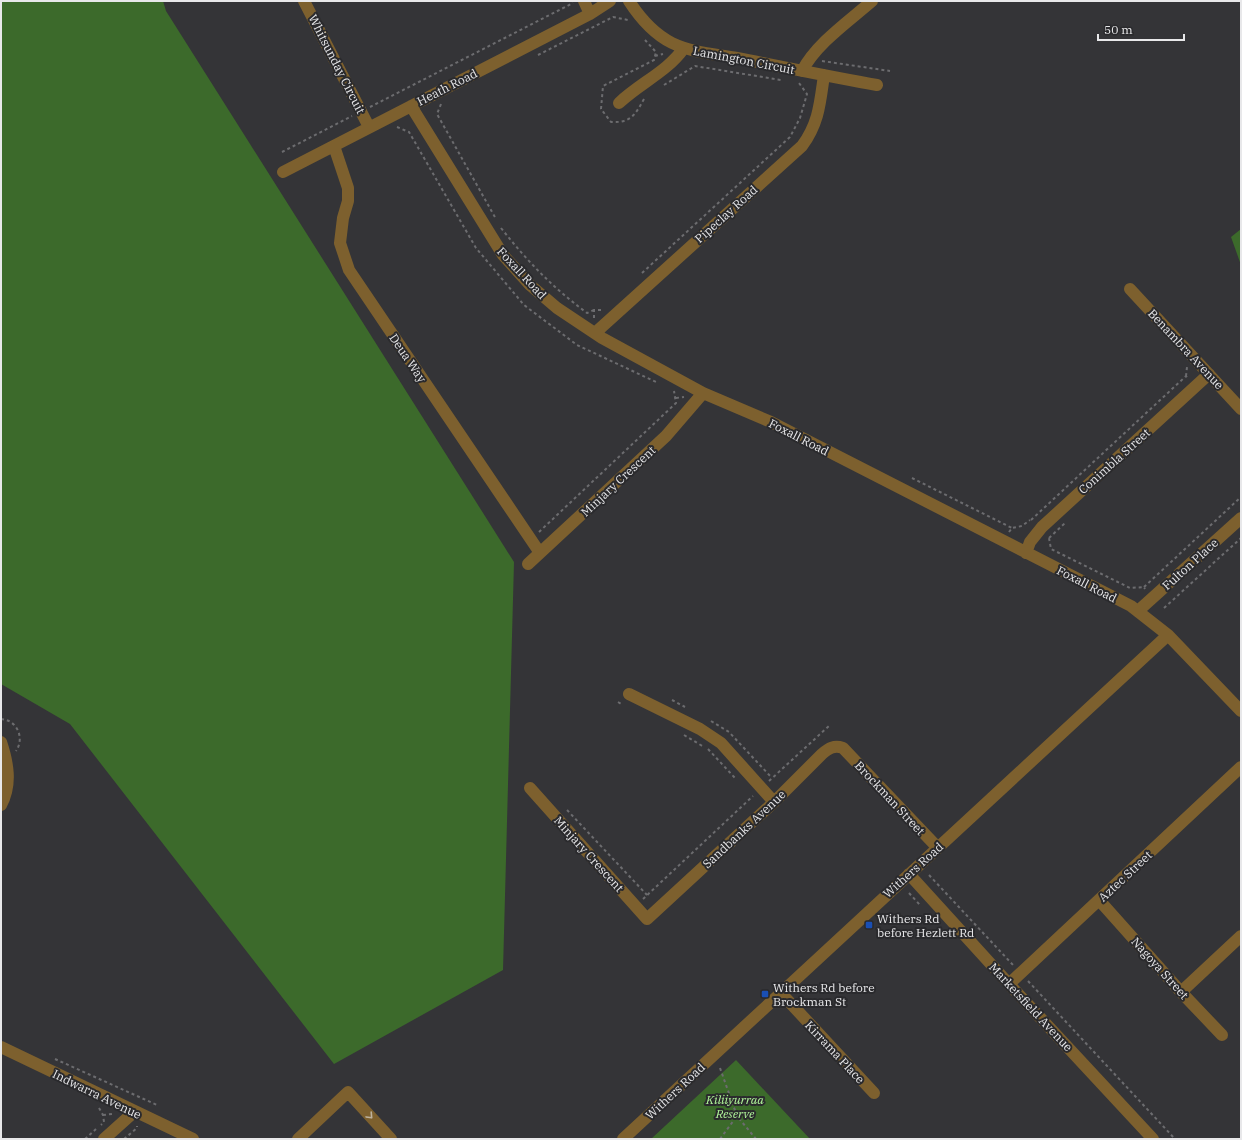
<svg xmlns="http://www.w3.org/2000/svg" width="1242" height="1140" font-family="'IBM Plex Serif',serif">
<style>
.green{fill:#3c6a2b}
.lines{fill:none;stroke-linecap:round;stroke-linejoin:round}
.path{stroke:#6c6c6f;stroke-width:2;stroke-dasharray:3 3;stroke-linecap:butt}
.minor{stroke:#7d602e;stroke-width:12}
.oneway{stroke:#bdb29f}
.transit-dot{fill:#1a4fb4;stroke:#2a2a2d;stroke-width:1.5}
.labels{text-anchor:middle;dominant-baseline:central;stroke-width:4;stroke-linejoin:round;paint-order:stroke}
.street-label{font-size:12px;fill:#e8e8ea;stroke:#2a2a2d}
.poi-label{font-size:12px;fill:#e8e8ea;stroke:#2a2a2d;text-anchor:start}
.park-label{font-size:12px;font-style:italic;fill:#b2f89b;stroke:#2a2a2d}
</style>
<rect width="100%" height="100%" fill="#343437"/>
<path class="green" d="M1,1h162l3,10 348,551 -11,408 -169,94 -264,-340 -69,-40z
M1241,229v36l-10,-28z
M736,1060l74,79h-159z"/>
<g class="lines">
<path class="path" d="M538,55l75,-38 15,3
M655,56l8,-2
M822,61l68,10
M664,85l31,-19 86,14
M644,99c-9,16 -13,24 -33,23l-10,-13 2,-23 51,-26 2,-8 -11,-12
M441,104l-4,10 59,105
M370,107l203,-104
M397,127l12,5 67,116 48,57 53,40 79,37
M282,152l70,-36
M501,228c27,34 51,59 86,85l7,-3
M642,273l148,-136 10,-19 7,-24 -8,-11
M594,318v-8h8
M1186,376l1,-9
M676,398l8,-1
M912,478l100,50
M1031,520l155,-144 3,3
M539,532l137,-129 -2,-12
M1009,532l3,-4 10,-2 8,-6
M1049,538l16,-15
M1049,538l2,11 79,39 14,-1 1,2
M1144,587l97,-90
M1164,608l77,-70
M672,700l13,7
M618,702l5,3
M1,719c16,1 24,19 15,32
M711,721l18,11 43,46
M684,735l20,12
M708,749l27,29
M769,781l61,-56
M567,810l80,85
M929,875l84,90
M909,893l11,12
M643,899l110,-103
M1028,981l147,158
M55,1059l102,46
M720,1068l17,48 19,23
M99,1108l4,7 1,7 -3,3
M103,1115l9,-1
M85,1139l11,-10
M124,1139l13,-11v-2
M720,1139l17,-23"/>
<path class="minor" d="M304,1l65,126
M584,1l6,13
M629,1c11,17 25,33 43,42 21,10 43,11 65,15 47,9 94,19 140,27
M802,71c15,-28 46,-49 70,-70
M619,103c21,-20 48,-31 65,-55
M411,106l92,149 27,30 27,23 45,30 101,55 68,29 360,184 37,29 73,76
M334,146l14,42v13l-5,17 -3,25 9,27 191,283
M283,172l307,-158 20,-13
M1130,289l111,120
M595,333l207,-187c17,-23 18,-43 22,-71
M1026,553l4,-11 12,-15 167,-153
M528,564l138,-128 37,-43
M1138,611l103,-93
M629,694l71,35 21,14 53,59
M1,742c7,21 11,43 0,63
M530,788l117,131 127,-117 48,-48c7,-6 12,-9 21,-6l95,100
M909,874l100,110 144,155
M1099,900l82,92 41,43
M1009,984l232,-217
M1181,992l60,-56
M781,993l93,100
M1,1047l192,92
M104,1139l30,-27
M298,1139l50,-47 43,47
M623,1139l545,-504"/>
</g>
<defs><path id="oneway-chevron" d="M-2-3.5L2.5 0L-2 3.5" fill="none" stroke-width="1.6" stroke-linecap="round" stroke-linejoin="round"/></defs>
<use class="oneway" href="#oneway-chevron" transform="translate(370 1116) rotate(47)"/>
<g class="transit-dot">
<rect x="865" y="921" width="8" height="8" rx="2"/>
<rect x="761" y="990" width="8" height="8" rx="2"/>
</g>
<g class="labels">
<g class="street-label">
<text transform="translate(744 60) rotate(11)">Lamington Circuit</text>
<text transform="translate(337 64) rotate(63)">Whitsunday Circuit</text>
<text transform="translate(447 87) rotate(-27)">Heath Road</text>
<text transform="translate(726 214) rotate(-42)">Pipeclay Road</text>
<text transform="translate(522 273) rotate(47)">Foxall Road</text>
<text transform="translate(1186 349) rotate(47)">Benambra Avenue</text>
<text transform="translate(408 358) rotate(56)">Deua Way</text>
<text transform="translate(799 437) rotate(27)">Foxall Road</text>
<text transform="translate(1114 461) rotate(-42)">Conimbla Street</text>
<text transform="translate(618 481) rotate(-43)">Minjary Crescent</text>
<text transform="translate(1190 564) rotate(-42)">Fulton Place</text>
<text transform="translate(1087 584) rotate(27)">Foxall Road</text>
<text transform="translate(890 798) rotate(47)">Brockman Street</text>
<text transform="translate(744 829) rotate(-43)">Sandbanks Avenue</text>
<text transform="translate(589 854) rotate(48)">Minjary Crescent</text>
<text transform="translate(913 870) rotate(-42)">Withers Road</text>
<text transform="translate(1125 876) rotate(-43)">Aztec Street</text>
<text transform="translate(1160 968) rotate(48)">Nagoya Street</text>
<text transform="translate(1031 1007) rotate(47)">Marketsfield Avenue</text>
<text transform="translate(835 1052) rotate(47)">Kirrama Place</text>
<text transform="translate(675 1091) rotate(-43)">Withers Road</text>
<text transform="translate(97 1094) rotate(26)">Indwarra Avenue</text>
</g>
<g class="poi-label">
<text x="877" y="918">Withers Rd<tspan x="877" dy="14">before Hezlett Rd</tspan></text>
<text x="773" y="987">Withers Rd before<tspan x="773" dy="14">Brockman St</tspan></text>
</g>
<g class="park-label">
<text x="735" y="1099">Kiliiyurraa<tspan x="735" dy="14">Reserve</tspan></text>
</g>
</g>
<rect width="1242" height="1140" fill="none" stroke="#e8e8ea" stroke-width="4"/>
<path d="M1098 34v6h86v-6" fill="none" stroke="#e8e8ea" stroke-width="2"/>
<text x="1104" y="34" font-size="12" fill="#e8e8ea" stroke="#2a2a2d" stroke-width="3" paint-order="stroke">50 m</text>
</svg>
